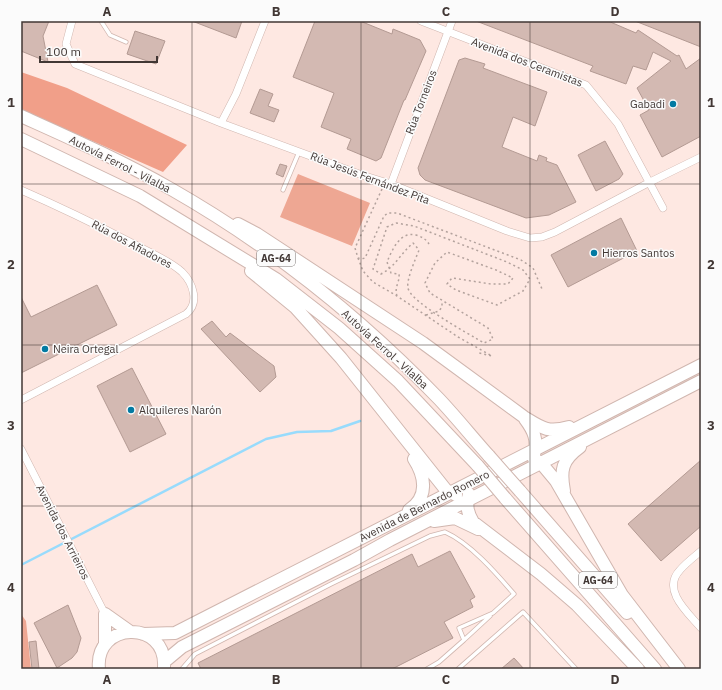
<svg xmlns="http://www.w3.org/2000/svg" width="722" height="690" font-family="'IBM Plex Sans',sans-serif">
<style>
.green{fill:#eea793}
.forest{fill:#f19f89}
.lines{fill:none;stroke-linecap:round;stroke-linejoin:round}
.stream{stroke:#98dbfc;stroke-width:2.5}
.building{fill:#d3b9b2;stroke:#b39a93}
.lane-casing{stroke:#d0b6af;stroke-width:5}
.street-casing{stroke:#d0b6af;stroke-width:8}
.highway-casing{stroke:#d0b6af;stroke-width:14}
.path{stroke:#b3a29d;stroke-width:1.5;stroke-dasharray:2 3;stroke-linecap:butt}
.lane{stroke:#fff;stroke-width:3.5}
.street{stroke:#fff;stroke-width:7}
.highway{stroke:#fff;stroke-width:12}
.highway-bridge-casing{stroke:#d0b6af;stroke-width:14;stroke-linecap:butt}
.highway-bridge{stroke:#fff;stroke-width:12}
.grid{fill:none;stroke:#413734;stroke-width:1;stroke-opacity:0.55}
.poi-dot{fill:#027aa2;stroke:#fbfbfb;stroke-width:1.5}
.labels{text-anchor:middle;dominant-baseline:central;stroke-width:3;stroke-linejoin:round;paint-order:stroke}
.shield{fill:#fbfbfb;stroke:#797270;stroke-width:1}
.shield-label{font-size:10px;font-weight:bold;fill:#413734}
.street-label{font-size:11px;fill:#413734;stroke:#fbfbfb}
.poi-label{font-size:11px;fill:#413734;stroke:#fbfbfb;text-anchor:start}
.neatline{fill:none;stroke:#413734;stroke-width:1.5}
.grid-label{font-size:13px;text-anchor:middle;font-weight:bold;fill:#413734}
</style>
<rect width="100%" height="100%" fill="#fee8e2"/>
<path class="green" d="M298,174l72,29 -18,43 -72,-29z
M21,614l5,7 5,48h-10z"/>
<path class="forest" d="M21,72l46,16 120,57 -24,27 -114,-50 -28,-10z"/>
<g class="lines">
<path class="stream" d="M21,565l245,-126 31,-7 34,-1 29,-10"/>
</g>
<path class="building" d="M21,21h28l-6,15 5,26 -27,-11z
M192,21h50l-6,17z
M315,21h45l32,13 1,-5 27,11 6,11 -21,49h-1l-23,58 -5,3 -29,-12 4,-10 -30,-12 13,-34 -41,-16z
M476,21h132l28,12 2,-3 39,26 2,-1 7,14 15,-11v78l-39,21 -22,-42 9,-5 -12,-22 34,-27 -18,-9 -7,18 -13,-4 -7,18 -36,-13 3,-5z
M635,21h66v26z
M135,31l30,10 -9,23 -29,-10z
M465,58l20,6 -2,4 64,24 -12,34 -22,-9 -11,30 35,14 2,-6 8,3 -1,3 11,4 19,37 -27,13 -23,3 -101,-38 -5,-5 -2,-7 41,-108z
M260,89l13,5 -5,12 11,4 -5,12 -24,-9z
M605,141l18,33 -4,5 -23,12 -18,-36z
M280,164l7,2 -4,11 -7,-3z
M621,218l16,33 -69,36 -17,-32z
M97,285l20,40 -96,48v-76l10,20z
M212,321l14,16 4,-4 44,33 2,11 -16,15 -59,-63z
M132,368l34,66 -36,18 -33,-66z
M701,460v66l-40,35 -33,-37z
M450,551l25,46 -5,3 3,7 -29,15 9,16 -61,31h-191l-3,-6 214,-109 6,13z
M68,605l13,33 -4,14 -5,6 -15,10 -23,-45z
M36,641l3,28h-7l-3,-27z
M514,658l10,11h-23z"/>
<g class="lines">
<defs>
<path id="lane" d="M101,21l9,14 16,7
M283,190l16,-38
M464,640l26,-24
M182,669l13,-15 136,-70 99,-48 15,-4c25,11 51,41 69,62l-21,19 -34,15 5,12 -25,22 -12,7
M458,669l65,-57 53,57"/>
<path id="street" d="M72,21l-6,23 9,20 146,59 141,52 29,9 116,47 23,7 12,-1 13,-5 95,-50 51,-25
M421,21l165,64 32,39 45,84
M221,123l15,-29 29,-73
M391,184l61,-163
M21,190c39,17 76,35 113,54 16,9 35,16 48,28 11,11 18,31 4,42l-165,86
M21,449l84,165
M701,551c-7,6 -15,12 -21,19 -19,20 8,43 21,58"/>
<path id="highway" d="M21,116c51,23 101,45 150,73 98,56 190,129 268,210 17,18 33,38 50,57
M21,139l119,57 136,83 63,49 59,53 80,85
M238,224l19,10 166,109 101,74c18,11 23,16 45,10
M251,271l44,36 46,51 105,132 10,5
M525,419c9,12 13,21 9,36
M534,459l7,4 15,18 66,114 57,74
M520,491l107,122
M564,491c-4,-21 -2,-31 16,-44
M469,494c-3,11 -2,18 4,28l68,52 36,31 61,64
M505,498l150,171
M409,510c20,-13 16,-34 5,-51
M434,521l21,-3 23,11
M105,614l24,17
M143,634l32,-1 526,-268
M105,644v-30
M164,662l18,-15 172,-87 36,-20 311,-159
M99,669c-5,-48 68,-50 65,-2"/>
</defs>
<use href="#lane" class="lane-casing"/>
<use href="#street" class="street-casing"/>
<use href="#highway" class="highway-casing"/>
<path class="path" d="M382,189l-27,59 3,10 3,1 4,-1 19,-42 4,-3h9l124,47 12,8 9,21
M396,223l18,3 93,36 16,8 7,9 -7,12 -26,14 -41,-15 -9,-6 5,-6 39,6h17l5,-6 -17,-8 -49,-18 -12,11 -10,20 5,10 58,35 5,11 -9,4c-15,-9 -74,-41 -76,-55 -2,-8 8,-30 11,-38l-6,-7c-12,10 -18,24 -32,31l-8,-5 14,-42z
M358,258l5,13 10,11 24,14 61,41 34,19 -13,-3
M397,296c-3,-9 3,-14 2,-22l-8,-1 -4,-11c5,-12 13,-31 29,-27 6,2 10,4 13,9
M426,315l13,-4 3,-4v-5"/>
<use href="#lane" class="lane"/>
<use href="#street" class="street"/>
<use href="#highway" class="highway"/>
<defs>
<path id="highway-bridge" d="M489,456l31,35
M478,466l27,32"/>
</defs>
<use href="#highway-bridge" class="highway-bridge-casing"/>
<use href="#highway-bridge" class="highway-bridge"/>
</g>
<path class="grid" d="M192,21v648M361,21v648M530,21v648M21,184h680M21,345h680M21,506h680"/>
<g class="poi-dot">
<circle cx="673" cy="104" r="4"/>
<circle cx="594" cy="253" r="4"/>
<circle cx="45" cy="349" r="4"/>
<circle cx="131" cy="410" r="4"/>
</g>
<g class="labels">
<g class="shield">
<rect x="257" y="250" width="38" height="16" rx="3"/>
<rect x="579" y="572" width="38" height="16" rx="3"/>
</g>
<g class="shield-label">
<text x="276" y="258">AG-64</text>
<text x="598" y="580">AG-64</text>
</g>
<g class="street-label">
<text transform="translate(527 62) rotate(21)">Avenida dos Ceramistas</text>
<text transform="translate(421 102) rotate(-69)">Rúa Torneiros</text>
<text transform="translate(120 164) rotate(27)">Autovía Ferrol - Vilalba</text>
<text transform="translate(370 178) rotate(21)">Rúa Jesús Fernández Pita</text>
<text transform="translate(132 244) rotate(28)">Rúa dos Afiadores</text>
<text transform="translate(385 349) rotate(42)">Autovía Ferrol - Vilalba</text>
<text transform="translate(424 506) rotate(-27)">Avenida de Bernardo Romero</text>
<text transform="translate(63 532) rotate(63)">Avenida dos Arrieiros</text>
</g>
<g class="poi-label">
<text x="665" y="104" text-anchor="end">Gabadi</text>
<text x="602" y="253">Hierros Santos</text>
<text x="53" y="349">Neira Ortegal</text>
<text x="139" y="410">Alquileres Narón</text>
</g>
</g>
<rect width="722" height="690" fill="none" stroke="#fbfbfb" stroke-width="44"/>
<path d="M40 56v6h117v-6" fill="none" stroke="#413734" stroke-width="2"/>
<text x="46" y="56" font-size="12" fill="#413734" stroke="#fbfbfb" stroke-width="3" paint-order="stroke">100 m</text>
<rect x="22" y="22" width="678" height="646" class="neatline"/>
<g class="grid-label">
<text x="107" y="16">A</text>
<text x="276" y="16">B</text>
<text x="446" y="16">C</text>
<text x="615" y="16">D</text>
<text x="11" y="107">1</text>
<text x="711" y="107">1</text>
<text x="11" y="269">2</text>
<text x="711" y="269">2</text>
<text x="11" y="430">3</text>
<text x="711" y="430">3</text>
<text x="11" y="592">4</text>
<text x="711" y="592">4</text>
<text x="107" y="684">A</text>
<text x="276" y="684">B</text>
<text x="446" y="684">C</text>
<text x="615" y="684">D</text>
</g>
</svg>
